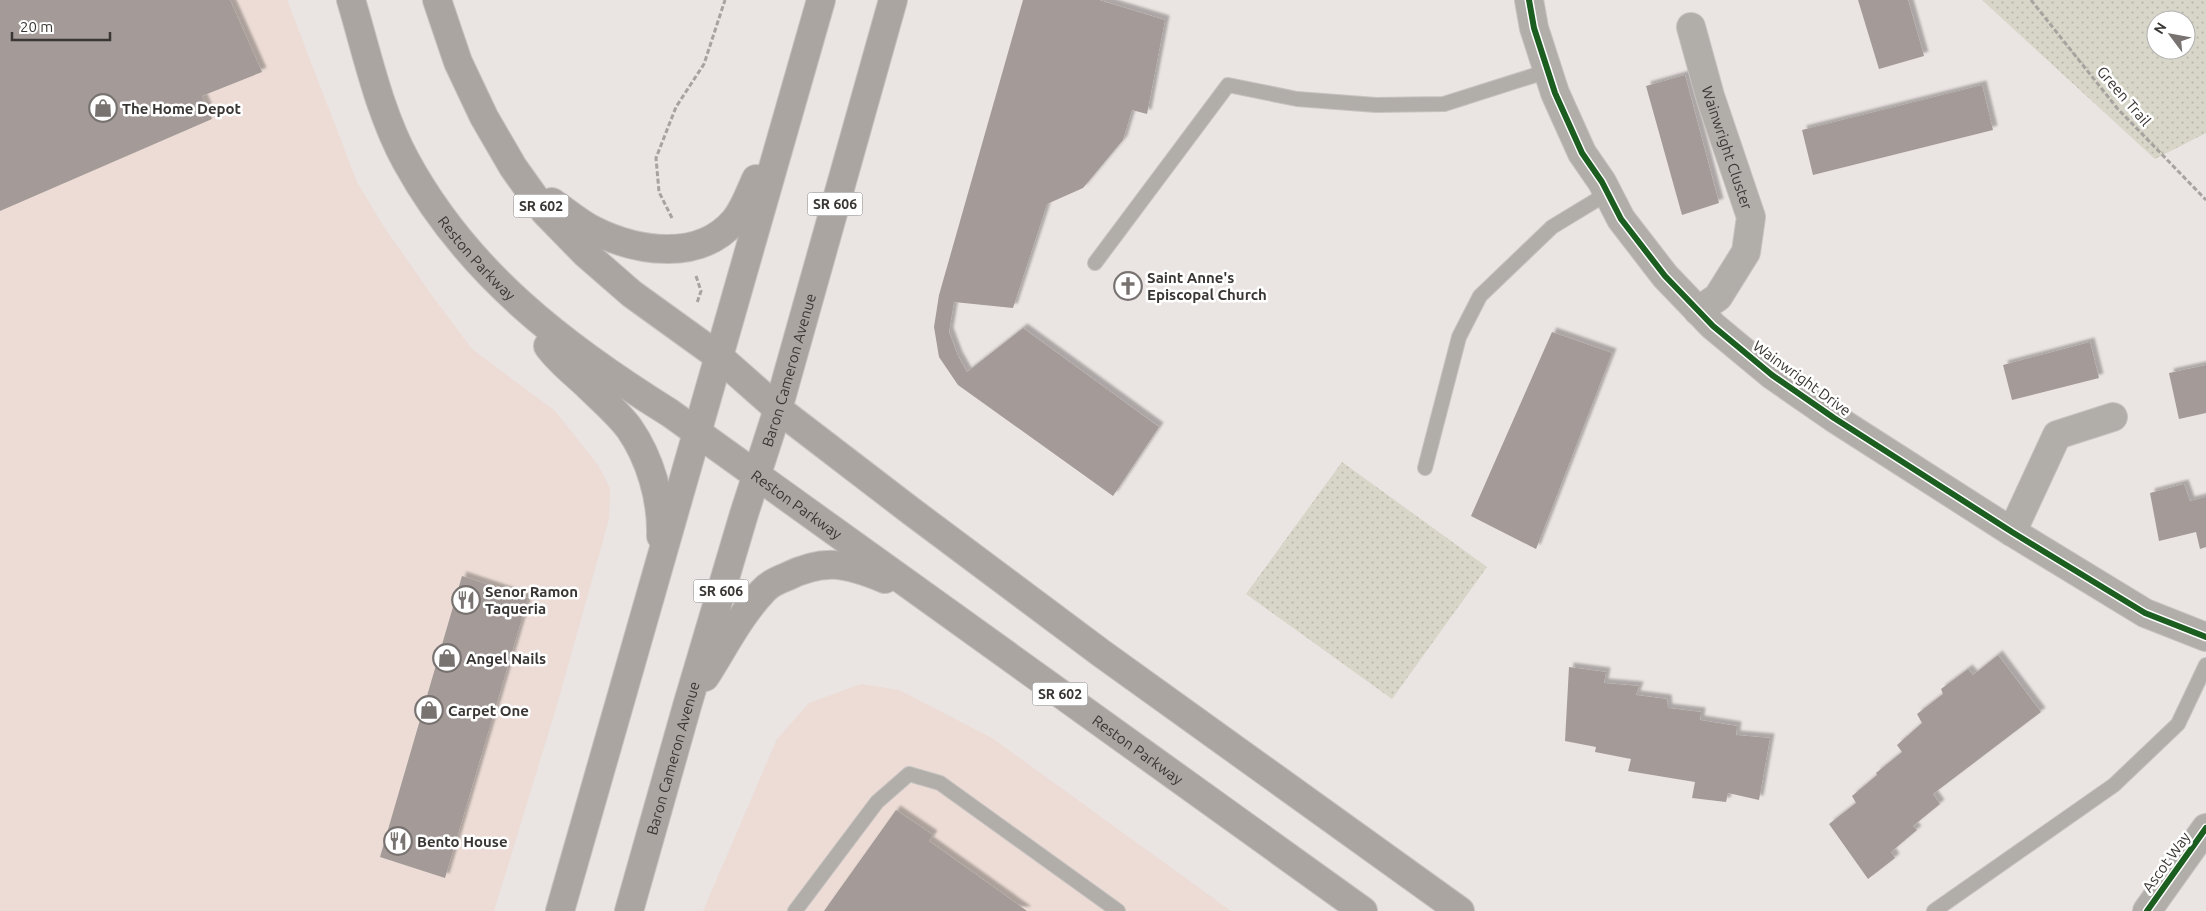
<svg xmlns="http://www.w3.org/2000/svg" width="2206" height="911" font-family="Ubuntu,sans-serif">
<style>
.commercial{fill:#ecdcd5}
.park{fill:url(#park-dots);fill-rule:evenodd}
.building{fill:#a49b98;filter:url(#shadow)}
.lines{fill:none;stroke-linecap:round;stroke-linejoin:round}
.service-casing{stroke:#c6c2c0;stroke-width:16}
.minor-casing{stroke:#c6c2c0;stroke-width:30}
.primary-casing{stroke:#c6c2c0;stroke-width:30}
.path{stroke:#a7a3a0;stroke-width:3;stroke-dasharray:5 2.5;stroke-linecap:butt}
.service{stroke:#b1ada9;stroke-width:14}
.minor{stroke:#b1ada9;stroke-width:28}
.primary{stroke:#aaa5a1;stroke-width:28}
.cycleway-casing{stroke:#fff;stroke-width:9}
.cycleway{stroke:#1b5e20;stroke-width:6}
.labels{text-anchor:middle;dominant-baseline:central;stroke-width:5;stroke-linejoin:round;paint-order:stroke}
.shield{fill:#fff;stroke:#757271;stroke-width:1}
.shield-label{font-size:14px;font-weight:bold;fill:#3a3634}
.street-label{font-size:15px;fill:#3a3634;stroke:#fff}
.poi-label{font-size:15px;font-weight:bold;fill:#3a3634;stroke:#fff;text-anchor:start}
</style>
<defs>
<pattern id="park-dots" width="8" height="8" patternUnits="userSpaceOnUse" patternTransform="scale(1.25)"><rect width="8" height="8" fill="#d7d6c8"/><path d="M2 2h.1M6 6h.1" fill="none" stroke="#b9b8ac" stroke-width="1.8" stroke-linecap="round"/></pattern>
<filter id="shadow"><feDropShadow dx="4.5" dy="-4.5" stdDeviation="1" flood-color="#0004"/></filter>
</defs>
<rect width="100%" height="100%" fill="#eae4e2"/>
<path class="commercial" d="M0,0h287l70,182 27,45 49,70 39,52 83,62 43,54 12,23 -1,31 -52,186 -63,206h-494z
M861,684l38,6 93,48 239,173h-528l74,-172 32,-36z"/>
<path class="park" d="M1982,0h224v133l-51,26zM2156,20h30v30h-30z
M1342,462l145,105 -95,132 -146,-105z"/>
<path class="building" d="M0,0h230l32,72 -60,24 10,23 -212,92z
M1023,0h76l66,20 -18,94 -15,-4 -9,30 -40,48 -36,16 -34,104 -59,-6 -5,30 9,24 9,16 56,-44 136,99 -46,69 -155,-111 -19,-28 -5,-30 5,-32z
M1858,0h50l16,56 -45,13z
M1685,75l34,128 -37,12 -36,-129z
M1982,85l11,45 -180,45 -11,-45z
M1552,332l60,21 -76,196 -65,-33z
M2090,342l9,36 -87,22 -9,-35z
M2206,365v48l-27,6 -10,-46z
M2184,484l6,17 16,-4v50l-6,2 -4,-17 -37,9 -9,-48z
M462,576l66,22 -83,280 -65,-21z
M1998,655l43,57 -108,82 7,10 -27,22 4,4 -26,22 4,6 -27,21 -39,-55 27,-21 -4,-7 25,-21 -1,-2 26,-21 -5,-7 25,-22 -5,-9 26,-20 -2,-5 27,-20 5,6z
M1569,667l37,5 -2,11 35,3 -3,9 31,4 1,9 33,4 -1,8 37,6 -1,9 34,3 -11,62 -31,-7 -2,9 -34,-4 3,-16 -67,-11 3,-12 -36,-7 1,-5 -31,-6z
M896,810l37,25 -4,6 98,70h-203z"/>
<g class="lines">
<defs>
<path id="service" d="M1095,263l133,-178 69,14 79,6 68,-1 104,-33
M1425,468l34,-131 21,-41 72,-69 56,-34
M795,911l82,-109 32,-28 31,9 178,128
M1934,911l180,-126 64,-61 28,-59"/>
<g id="minor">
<path d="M1529,0l5,28 21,65 27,60 20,29 19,37 44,57 48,50 59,49 62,43 178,114 133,81 61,24"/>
<path id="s1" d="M1691,27l19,69 41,121 -5,35 -28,45 -20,14"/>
<path d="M2012,532l45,-97 56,-18"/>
<path d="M2147,911l59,-83"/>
</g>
<g id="primary">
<path id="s2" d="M351,0c16,53 28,112 55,161 61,112 158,186 264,252l693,498"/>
<path d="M437,0l21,62 26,55 29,50 32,45 41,42 46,40 86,62 60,53 133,102 190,142 359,258"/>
<path d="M552,202c13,9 27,21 41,28 44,22 107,32 142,-10 9,-11 15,-28 21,-41"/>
<path d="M548,346c10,14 25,26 38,38 14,14 31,28 43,44 21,30 33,71 32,108"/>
<path d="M705,677c18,-28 35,-62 58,-86 6,-7 15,-11 23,-14 38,-19 60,-14 99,2"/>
<path d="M560,911l261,-911"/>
<path id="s3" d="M629,911l58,-205 57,-192 34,-105 115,-409"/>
</g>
</defs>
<use href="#service" class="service-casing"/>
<use href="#minor" class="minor-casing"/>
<use href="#primary" class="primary-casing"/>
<path class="path" d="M2031,0l86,108 89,92
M672,218l-13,-26 -3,-34 20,-51 28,-43 21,-64
M696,276l5,15 -4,12"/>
<use href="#service" class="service"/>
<use href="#minor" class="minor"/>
<use href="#primary" class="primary"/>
<defs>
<path id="cycleway" d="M1529,0l5,28 21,65 27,60 20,29 19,37 44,57 48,50 59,49 62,43 178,114 133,81 61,24
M2147,911l59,-83"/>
</defs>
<use href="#cycleway" class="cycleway-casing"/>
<use href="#cycleway" class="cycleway"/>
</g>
<defs>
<symbol id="shop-ring" viewBox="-11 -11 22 22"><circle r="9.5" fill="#fff" stroke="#787371" stroke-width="1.5"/><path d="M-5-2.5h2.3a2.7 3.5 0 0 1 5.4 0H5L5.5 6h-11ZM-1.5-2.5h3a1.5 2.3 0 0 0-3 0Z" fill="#787371"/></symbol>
<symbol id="church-ring" viewBox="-11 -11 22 22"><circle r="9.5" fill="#fff" stroke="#787371" stroke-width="1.5"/><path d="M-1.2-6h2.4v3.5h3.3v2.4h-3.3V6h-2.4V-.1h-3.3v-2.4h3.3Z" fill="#787371"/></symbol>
<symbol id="restaurant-ring" viewBox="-11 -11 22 22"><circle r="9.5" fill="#fff" stroke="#787371" stroke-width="1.5"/><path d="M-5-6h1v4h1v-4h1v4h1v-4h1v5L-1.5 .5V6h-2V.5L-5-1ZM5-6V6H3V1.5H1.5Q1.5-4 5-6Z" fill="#787371"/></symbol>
</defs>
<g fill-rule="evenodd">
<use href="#shop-ring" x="87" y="92" width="32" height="32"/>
<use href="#church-ring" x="1112" y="270" width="32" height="32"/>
<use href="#restaurant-ring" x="450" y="584" width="32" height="32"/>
<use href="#shop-ring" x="431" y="642" width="32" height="32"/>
<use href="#shop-ring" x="413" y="694" width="32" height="32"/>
<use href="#restaurant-ring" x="382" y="825" width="32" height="32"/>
</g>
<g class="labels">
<g class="shield">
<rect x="807.5" y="192.5" width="55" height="23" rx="4"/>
<rect x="513.5" y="194.5" width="55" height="23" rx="4"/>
<rect x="693.5" y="579.5" width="55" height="23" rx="4"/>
<rect x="1032.5" y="682.5" width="55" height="23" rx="4"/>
</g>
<g class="shield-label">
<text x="835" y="204">SR 606</text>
<text x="541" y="206">SR 602</text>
<text x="721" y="591">SR 606</text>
<text x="1060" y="694">SR 602</text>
</g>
<g class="street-label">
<text transform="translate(2124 96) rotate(49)">Green Trail</text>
<text stroke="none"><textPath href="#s1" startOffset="126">Wainwright Cluster</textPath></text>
<text stroke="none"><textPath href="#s2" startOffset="291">Reston Parkway</textPath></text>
<text stroke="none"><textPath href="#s3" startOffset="564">Baron Cameron Avenue</textPath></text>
<text transform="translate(1802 378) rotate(36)">Wainwright Drive</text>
<text stroke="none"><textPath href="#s2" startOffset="696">Reston Parkway</textPath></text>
<text stroke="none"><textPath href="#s2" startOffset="1116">Reston Parkway</textPath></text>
<text stroke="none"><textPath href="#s3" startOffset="159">Baron Cameron Avenue</textPath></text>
<text transform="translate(2166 862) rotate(-54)">Ascot Way</text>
</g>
<g class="poi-label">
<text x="122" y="108">The Home Depot</text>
<text x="1147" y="277">Saint Anne's<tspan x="1147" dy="17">Episcopal Church</tspan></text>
<text x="485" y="591">Senor Ramon<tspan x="485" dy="17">Taqueria</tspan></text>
<text x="466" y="658">Angel Nails</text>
<text x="448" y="710">Carpet One</text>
<text x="417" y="841">Bento House</text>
</g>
</g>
<g transform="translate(2171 35) rotate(302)"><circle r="24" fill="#ffffff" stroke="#b0afae"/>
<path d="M0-4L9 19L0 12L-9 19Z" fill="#787371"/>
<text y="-8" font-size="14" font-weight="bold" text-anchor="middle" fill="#3a3634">N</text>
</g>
<path d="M12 32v8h98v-8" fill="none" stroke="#3a3634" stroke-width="2.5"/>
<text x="20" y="32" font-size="15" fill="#3a3634" stroke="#ffffff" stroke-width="4" paint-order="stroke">20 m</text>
</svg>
